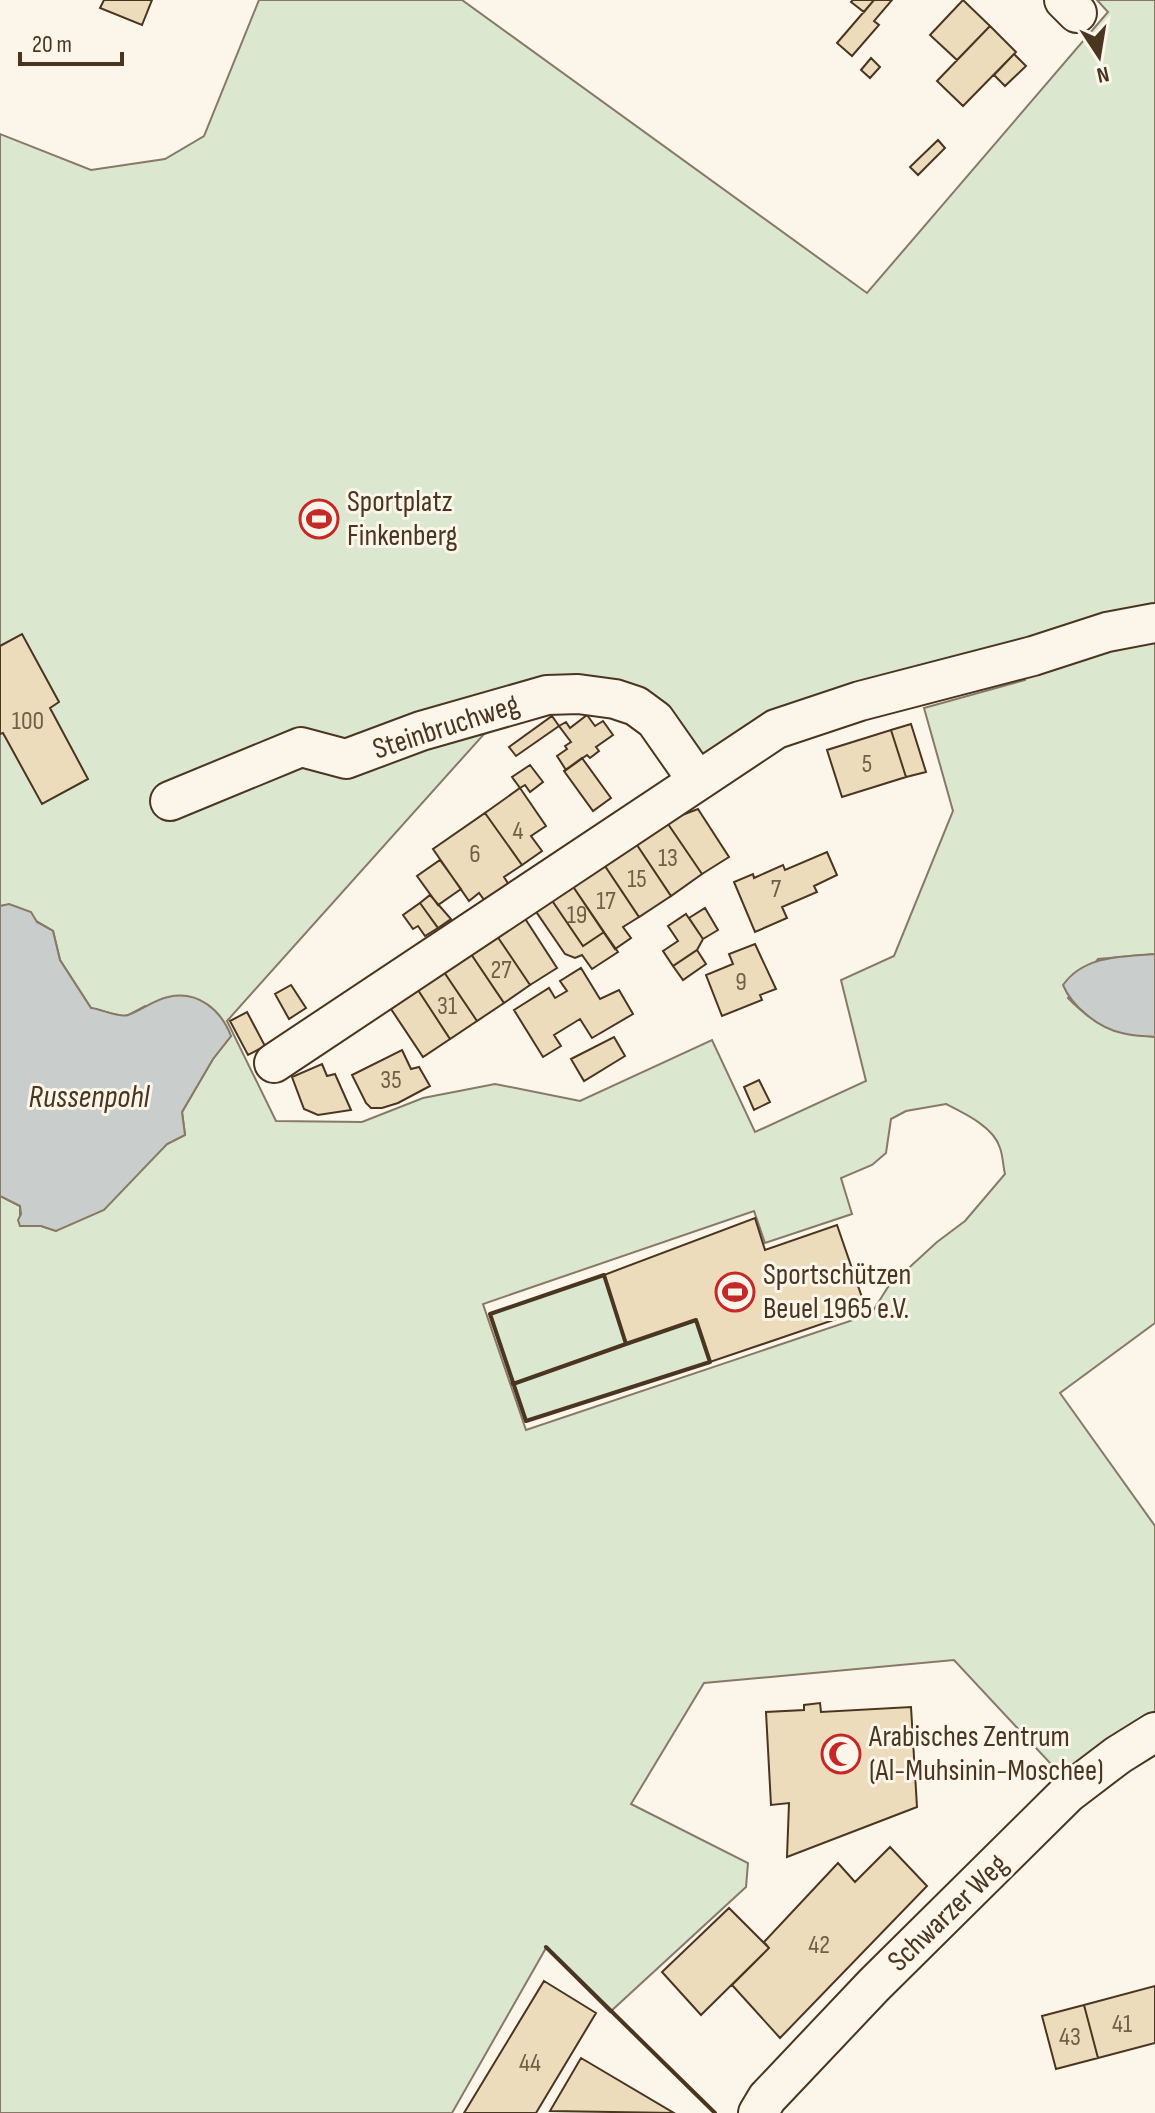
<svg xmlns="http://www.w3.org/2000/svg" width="1155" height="2113" font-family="'Sofia Sans Condensed',sans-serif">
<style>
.green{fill:#dce7d0;stroke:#887966;stroke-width:2;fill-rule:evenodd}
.water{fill:#c9cecd;stroke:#887966;stroke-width:2}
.building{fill:#ecdcbc;stroke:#4a3520;stroke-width:2}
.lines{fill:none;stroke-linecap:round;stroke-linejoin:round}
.minor-casing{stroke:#4a3520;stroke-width:42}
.minor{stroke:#fbf6e9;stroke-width:38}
.wall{stroke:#4a3520;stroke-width:4}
.labels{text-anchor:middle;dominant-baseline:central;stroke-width:6;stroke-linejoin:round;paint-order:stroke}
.number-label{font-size:26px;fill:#725f47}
.poi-label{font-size:30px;fill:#4a3520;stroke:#fbf6e9;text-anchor:start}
.street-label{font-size:30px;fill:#4a3520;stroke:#fbf6e9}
.water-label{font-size:32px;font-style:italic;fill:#4a3520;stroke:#fbf6e9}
</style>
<rect width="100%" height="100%" fill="#fbf6e9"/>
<path class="green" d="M259,0h203l405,293 241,-281 -11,-12h58v954l-57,5 -30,39c27,28 49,35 87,39v286l-95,70 95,133v185l-92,66 -109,-117 -250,23 -73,121 117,59 -2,24 -136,125 -64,-64 -94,165h-452v-917l20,10v20h21l15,5 77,-53 34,-34 18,-9 -3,-23 31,-53 18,-23 -86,-30 -20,11 -34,-9 -31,-48 -7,-29 -44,-26 -9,1v-772l91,36 74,-11 39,-23zM1025,673v7l-101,28 29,103 -59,145 -53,24 25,101 -111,51 -43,-92 -132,61 -85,-17 -72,14 -61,24 -86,-1 -49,-100 257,-287 53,-21 71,-3 28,14 38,58 239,-79zM946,1104c18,9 48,23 54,44 3,8 3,18 5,26l-40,47 -28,21 -49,45 -17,27 -345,116 -43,-126 271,-93 11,32 87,-29 -11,-36 31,-13 14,-12 5,-34 15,-8z
M604,1275l22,69 70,-24 14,42 -184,59 -36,-107z"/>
<path class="water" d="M9,904l22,8 6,10 16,9 7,29 31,48c11,1 27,10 37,7 13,-4 25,-15 40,-18 30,-7 53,13 63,39l-18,23 -31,53 3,23 -18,9 -63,66 -48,21 -15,-5h-21l-2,-6 3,-6 -1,-8 -20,-10v-290z
M1155,954v83c-11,-1 -23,-1 -33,-4 -23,-5 -50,-26 -59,-48 21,-30 59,-28 92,-31z"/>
<path class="building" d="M104,0h48l-10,25 -42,-17z
M853,0h21l-10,12 -13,-10z
M874,0h18l-18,21 5,4 -27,31 -15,-13z
M963,0l27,26 -33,34 -27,-25z
M990,26l26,26 -53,54 -26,-25z
M1014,54l12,12 -21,20 -11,-11z
M871,58l9,9 -10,11 -9,-8z
M938,140l7,8 -27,27 -8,-8z
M22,634l37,68 -9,6 38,71 -46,25 -39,-71 -3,1v-88z
M587,715l8,11 8,-5 10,14 -17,12 3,4 -9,7 -3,-3 -21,15 -9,-14 10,-7 -2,-3 6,-4 -12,-16 7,-4 4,6z
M552,716l7,10 -43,30 -7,-9z
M911,724l15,48 -20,5 -15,-47z
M891,730l15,47 -64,20 -15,-47z
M582,758l29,40 -18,13 -29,-40z
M530,765l13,17 -13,10 -5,-7 -5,3 -8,-11z
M520,788l26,38 -15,10 11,15 -20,14 -37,-52z
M698,809l31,48 -27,17 -36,-53z
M485,813l37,52 -18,12 7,11 -24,16 -8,-11 -10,8 -36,-52z
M666,821l36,53 -31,22 -36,-54z
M635,842l36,54 -32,21 -36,-54z
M827,852l10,23 -23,11 3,6 -35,15 5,11 -32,14 -21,-50 19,-8 1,4 29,-13 2,5z
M440,860l21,29 -23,16 -21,-29z
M603,863l36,54 -16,10 8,11 -16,11 -43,-64z
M572,885l32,47 -21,14 -32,-47z
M430,895l21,24 -13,9 -18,-25z
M551,899l32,47 21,-14 14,20 -26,17 -10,-14 -7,3 -10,-4 -28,-41 -1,-5z
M420,903l18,25 -13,8 -7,-10 -5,3 -10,-14z
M705,908l13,22 -15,9 -14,-21z
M686,914l17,25 -6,11 -24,16 -10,-15 15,-10 -10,-15z
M524,917l33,51 -27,17 -33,-49z
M497,936l33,49 -26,18 -33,-49z
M755,944l21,45 -16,6 2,5 -40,16 -16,-41 27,-11 -4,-10z
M697,950l9,14 -23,16 -10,-14z
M471,954l33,49 -27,18 -33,-49z
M581,968l19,31 19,-9 14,24 -41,24 -12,-19 -26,16 7,11 -18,11 -29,-47 35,-22 6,10 12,-7 -7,-10z
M444,972l33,49 -27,18 -32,-49z
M291,985l15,23 -17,11 -14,-25z
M418,990l32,49 -27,18 -32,-48z
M247,1012l18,34 -17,9 -18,-34z
M614,1037l11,19 -41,25 -13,-22z
M402,1050l9,19 8,-2 11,19 -32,17 -16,5h-11l-5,-5 -14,-28z
M322,1064l5,12 8,-2 16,36 -33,5 -14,-6 -12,-32z
M759,1080l11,22 -16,8 -10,-23z
M755,1218l10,32 72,-25 29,84 -156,53 -14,-42 -70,24 -22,-69z
M820,1703l1,9 90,-5 6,100 -130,50 2,-54 -18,2 -5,-93 38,-2v-5z
M890,1847l37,39 -147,152 -48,-53 37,-37 -5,-6 74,-79 17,19z
M729,1908l40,40 -68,67 -39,-43z
M544,1981l52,32 -60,100h-72z
M1155,1986v57l-57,15 -14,-53z
M1084,2005l14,53 -42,11 -14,-53z
M581,2058l93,55 -124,-2z"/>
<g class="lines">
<defs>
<path id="minor" d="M1064,0l13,13
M170,801l131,-54 45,12 75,-28 126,-36 31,-1 37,5 21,7 19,14 42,60
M274,1063l502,-334 84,-28 173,-45 74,-24 48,-9
M758,2113l9,-15 107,-113 194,-192 50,-38 37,-23"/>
</defs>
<use href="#minor" class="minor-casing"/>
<use href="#minor" class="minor"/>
<path class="wall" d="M604,1275l22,69 70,-24 14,42 -184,59 -36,-107z
M512,1379l1,5 113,-40
M546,1947l169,166"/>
</g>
<defs>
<symbol id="stadium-ring" viewBox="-11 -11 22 22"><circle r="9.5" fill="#fbf6e9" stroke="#c62828" stroke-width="1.5"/><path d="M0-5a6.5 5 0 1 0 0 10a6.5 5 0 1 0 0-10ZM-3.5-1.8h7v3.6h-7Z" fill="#c62828"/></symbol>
<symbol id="mosque-ring" viewBox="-11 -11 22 22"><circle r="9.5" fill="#fbf6e9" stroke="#c62828" stroke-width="1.5"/><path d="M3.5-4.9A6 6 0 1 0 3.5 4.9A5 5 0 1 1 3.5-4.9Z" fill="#c62828"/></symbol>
</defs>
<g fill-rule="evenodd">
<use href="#stadium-ring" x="297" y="497" width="44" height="44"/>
<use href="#stadium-ring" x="713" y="1270" width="44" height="44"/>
<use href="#mosque-ring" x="819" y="1732" width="44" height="44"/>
</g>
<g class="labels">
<g class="number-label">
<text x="28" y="721">100</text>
<text x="867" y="764">5</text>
<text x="518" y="831">4</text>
<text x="475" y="854">6</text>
<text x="668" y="858">13</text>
<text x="637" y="879">15</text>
<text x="776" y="889">7</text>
<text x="606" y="901">17</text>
<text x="577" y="915">19</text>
<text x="501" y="970">27</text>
<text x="741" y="982">9</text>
<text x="447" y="1006">31</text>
<text x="391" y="1080">35</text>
<text x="819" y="1945">42</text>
<text x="1122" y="2024">41</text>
<text x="1070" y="2037">43</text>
<text x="530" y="2063">44</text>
</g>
<g class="poi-label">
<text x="347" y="502">Sportplatz<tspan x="347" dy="34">Finkenberg</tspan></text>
<text x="763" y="1275">Sportschützen<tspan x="763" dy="34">Beuel 1965 e.V.</tspan></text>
<text x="869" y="1737">Arabisches Zentrum<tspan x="869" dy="34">(Al-Muhsinin-Moschee)</tspan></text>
</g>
<g class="street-label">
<text transform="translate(446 727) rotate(-18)">Steinbruchweg</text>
<text transform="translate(948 1913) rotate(-44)">Schwarzer Weg</text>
</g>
<g class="water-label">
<text x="89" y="1097">Russenpohl</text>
</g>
</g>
<g transform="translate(1099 56) rotate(168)" stroke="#fbf6e9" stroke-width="6" paint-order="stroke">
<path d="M0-6L14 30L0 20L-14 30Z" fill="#4a3520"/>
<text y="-12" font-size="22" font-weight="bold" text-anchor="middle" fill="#4a3520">N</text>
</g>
<path d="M20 52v12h102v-12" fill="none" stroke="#4a3520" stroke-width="4"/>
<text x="32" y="52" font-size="24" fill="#4a3520" stroke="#fbf6e9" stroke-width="6" paint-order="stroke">20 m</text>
</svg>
